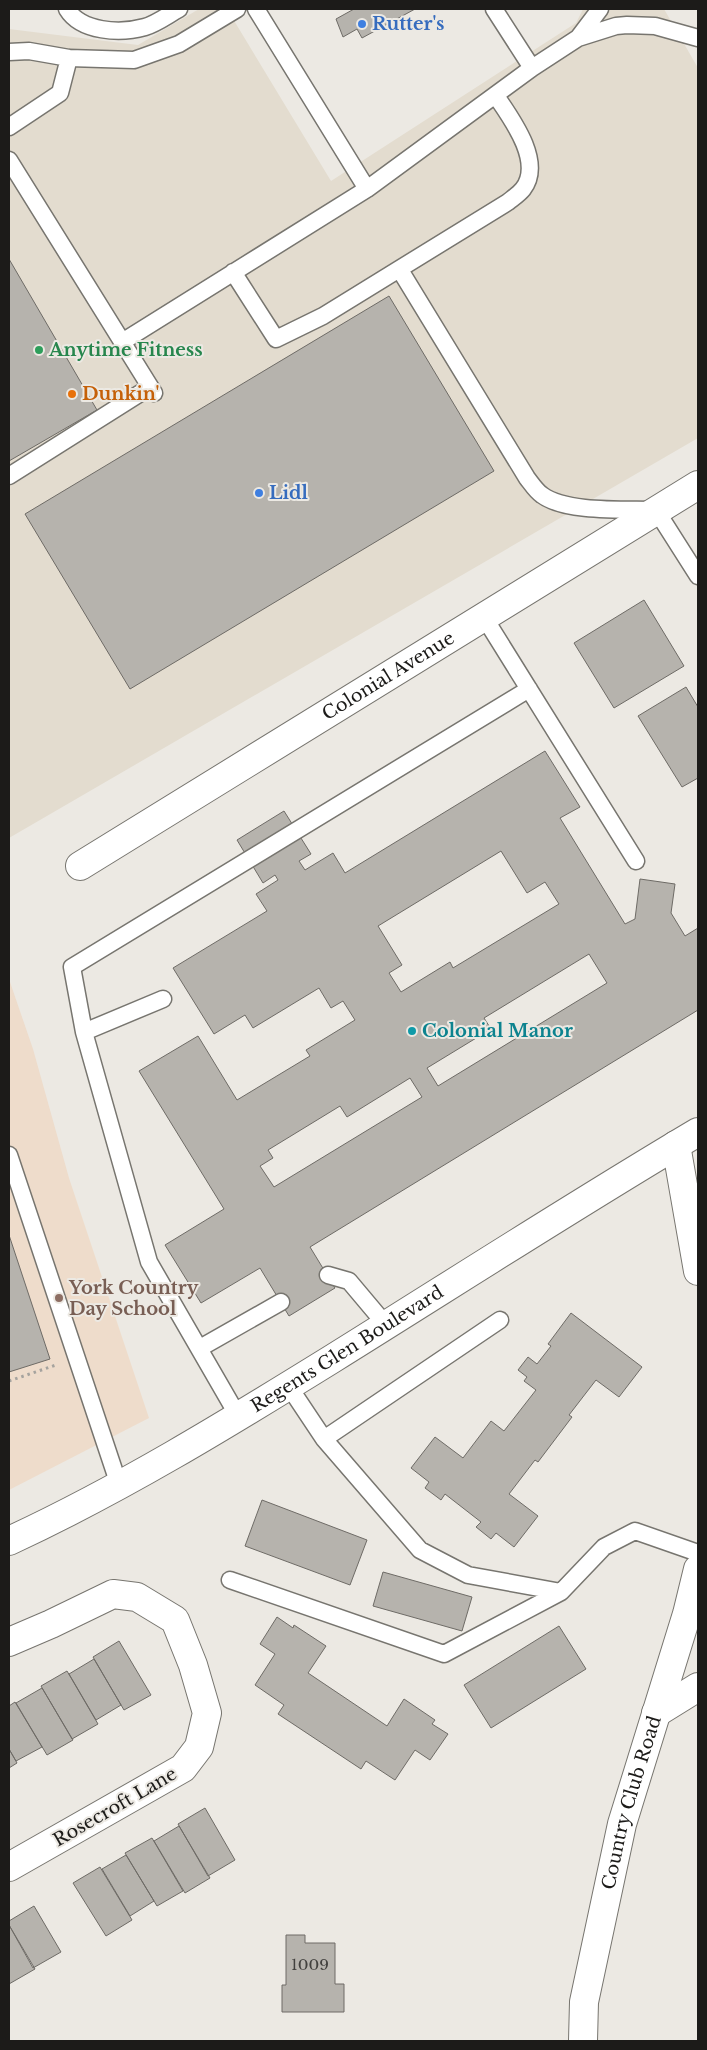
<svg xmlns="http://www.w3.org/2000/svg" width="707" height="2050" font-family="'Libre Baskerville',serif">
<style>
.built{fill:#e3dccf}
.education{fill:#eedccb}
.building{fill:#b6b3ad;stroke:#6e6b66;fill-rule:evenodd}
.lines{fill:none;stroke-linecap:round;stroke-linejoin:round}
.service-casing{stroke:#77756f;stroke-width:19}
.minor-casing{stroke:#77756f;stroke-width:30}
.path{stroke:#a5a39e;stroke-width:3;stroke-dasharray:2.5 4;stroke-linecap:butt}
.service{stroke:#fff;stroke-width:16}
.minor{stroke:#fff;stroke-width:28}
.shop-dot{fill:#3f7fe0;stroke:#ece9e3;stroke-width:2}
.leisure-dot{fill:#2e9e5b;stroke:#ece9e3;stroke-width:2}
.food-dot{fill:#e8710a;stroke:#ece9e3;stroke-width:2}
.culture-dot{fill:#0f9aa8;stroke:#ece9e3;stroke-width:2}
.education-dot{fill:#8d6e63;stroke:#ece9e3;stroke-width:2}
.labels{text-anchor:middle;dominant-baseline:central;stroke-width:4;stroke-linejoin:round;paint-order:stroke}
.number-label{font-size:15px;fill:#42413e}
.shop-label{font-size:18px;font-weight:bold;fill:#366cbe;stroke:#ece9e3;text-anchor:start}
.leisure-label{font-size:18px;font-weight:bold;fill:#27864d;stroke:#ece9e3;text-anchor:start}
.food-label{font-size:18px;font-weight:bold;fill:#c56008;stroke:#ece9e3;text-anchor:start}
.street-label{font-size:18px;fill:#1c1b19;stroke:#ece9e3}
.culture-label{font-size:18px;font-weight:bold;fill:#0d838f;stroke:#ece9e3;text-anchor:start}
.education-label{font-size:18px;font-weight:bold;fill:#785e54;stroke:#ece9e3;text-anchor:start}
</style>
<rect width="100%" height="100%" fill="#ece9e3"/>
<path class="built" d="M199,9h28l104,172 245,-158 7,-14h81l34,59v370l-689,400v-809l129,16z"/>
<path class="education" d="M9,967l1,15 23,67 36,129 80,240 -140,72z"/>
<path class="building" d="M354,9h61l-53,29 -5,-9 -14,8 -7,-18z
M9,259l88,151 -88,51z
M389,296l105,175 -364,218 -105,-175z
M644,600l40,66 -70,42 -40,-65z
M686,687l12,20v71l-16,9 -44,-71z
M545,751l35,56 -20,11 65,106 10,-5 5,-40 35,5 -4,29 14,23 13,-8v82l-388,237 25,41 -46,28 -29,-48 -59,35 -36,-58 59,-36 -85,-138 59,-35 39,64 73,-44 -4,-6 49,-30 -12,-19 -12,7 -12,-20 -66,40 -8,-13 -31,19 -41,-66 94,-57 -11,-17 22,-14 -3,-5 -12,8 -26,-43 47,-29 27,43 -12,7 6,9 28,-17 12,20zM501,851l26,42 18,-11 14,22 -106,64 -3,-6 -49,30 -12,-19 13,-8 -24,-39zM589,954l18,29 -169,103 -11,-18 64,-39 -7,-11zM410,1078l12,19 -148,90 -14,-21 13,-8 -5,-8 72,-44 7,11z
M9,1235l41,124 -41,13z
M571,1313l71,54 -23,30 -23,-17 -27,35 3,2 -34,45 -3,-2 -26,34 29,22 -24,31 -18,-14 -5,6 -15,-12 5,-5 -36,-28 -4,6 -16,-12 4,-6 -18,-14 24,-31 28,21 28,-37 13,10 32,-41 -12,-9 3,-4 -9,-7 10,-13 9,7 14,-18 -3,-2z
M262,1500l105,40 -17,45 -105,-39z
M383,1572l89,25 -10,34 -89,-25z
M277,1617l16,11 1,-3 32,21 -18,27 79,53 17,-27 31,21 -3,4 16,10 -18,26 -15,-10 -20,30 -29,-19 -5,8 -83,-55 6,-9 -29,-20 20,-31 -15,-10z
M559,1626l27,43 -95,59 -27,-43z
M119,1641l32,54 -27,15 -31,-53z
M94,1659l27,46 -25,15 -27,-46z
M67,1671l31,53 -26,15 -31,-53z
M42,1688l31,52 -26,15 -31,-52z
M15,1702l27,45 -26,14 -7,-12v-43z
M9,1749l8,14 -8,5z
M205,1808l30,52 -27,16 -30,-52z
M179,1826l31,52 -25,15 -31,-52z
M152,1838l31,53 -26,15 -32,-53z
M126,1855l28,46 -24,15 -28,-47z
M100,1867l32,53 -26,16 -33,-53z
M34,1906l27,46 -28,16 -24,-43v-4z
M9,1925l26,44 -26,15z
M286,1935h19v8h30v41h9v28h-62v-27h4z"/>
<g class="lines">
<defs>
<path id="service" d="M67,9c14,23 53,25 78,18 11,-3 23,-12 34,-18
M256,9l111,180
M494,9l38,59
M578,38l22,-29
M9,52l20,-1 40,7 65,2 45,-16 58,-35
M9,127l51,-34 9,-35
M9,160l145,233
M400,270l127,208c4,5 9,13 15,17 24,18 84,14 114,15l42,66
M233,272l43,67 47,-23 185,-114c5,-4 11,-8 15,-13 21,-27 -12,-71 -27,-93
M122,342l245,-153 165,-121 46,-30 38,-12 11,-1 28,1 43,12
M9,476l141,-89
M484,617l152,244
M84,1032l79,-33
M9,1155l110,330
M328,1275l21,6 37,44
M200,1348l81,-46
M288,1385l36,54 96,111 48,25 93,17
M238,1416l-89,-154 -65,-230 -12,-65 457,-278
M324,1439l176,-119
M230,1580l214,74 117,-62 43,-45 31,-16 63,22"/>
<g id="minor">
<path id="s1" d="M80,866l618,-381"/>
<path d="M676,1145l22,126"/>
<path id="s2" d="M9,1541c112,-52 218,-117 323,-182 122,-76 243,-154 366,-227"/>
<path d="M9,1642l42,-18 62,-30 24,3 38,23 18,45 14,48 -8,34 -16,21 -174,99"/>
<path d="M656,1713l42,-26"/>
<path id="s3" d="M583,2041l1,-39 38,-178 65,-210 11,-45"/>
</g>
</defs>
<use href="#service" class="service-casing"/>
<use href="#minor" class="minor-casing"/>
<path class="path" d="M9,1381l47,-16"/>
<use href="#service" class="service"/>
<use href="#minor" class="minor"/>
</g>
<g class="shop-dot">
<circle cx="362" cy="24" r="5"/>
<circle cx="259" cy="493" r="5"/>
</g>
<circle class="leisure-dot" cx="39" cy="350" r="5"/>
<circle class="food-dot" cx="72" cy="394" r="5"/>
<circle class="culture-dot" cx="412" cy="1031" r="5"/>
<circle class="education-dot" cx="59" cy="1298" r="5"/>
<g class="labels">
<g class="number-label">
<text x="310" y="1964">1009</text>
</g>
<g class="shop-label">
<text x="372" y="24">Rutter's</text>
<text x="269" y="493">Lidl</text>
</g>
<g class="leisure-label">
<text x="49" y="350">Anytime Fitness</text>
</g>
<g class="food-label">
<text x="82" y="394">Dunkin'</text>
</g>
<g class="street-label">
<text stroke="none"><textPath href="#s1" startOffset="362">Colonial Avenue</textPath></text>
<text stroke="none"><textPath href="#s2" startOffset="389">Regents Glen Boulevard</textPath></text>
<text stroke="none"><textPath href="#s3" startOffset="244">Country Club Road</textPath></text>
<text transform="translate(115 1807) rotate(-30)">Rosecroft Lane</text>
</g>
<g class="culture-label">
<text x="422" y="1031">Colonial Manor</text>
</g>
<g class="education-label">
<text x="69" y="1288">York Country<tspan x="69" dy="21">Day School</tspan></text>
</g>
</g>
<rect width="707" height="2050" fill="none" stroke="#1c1b19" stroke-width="20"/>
</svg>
